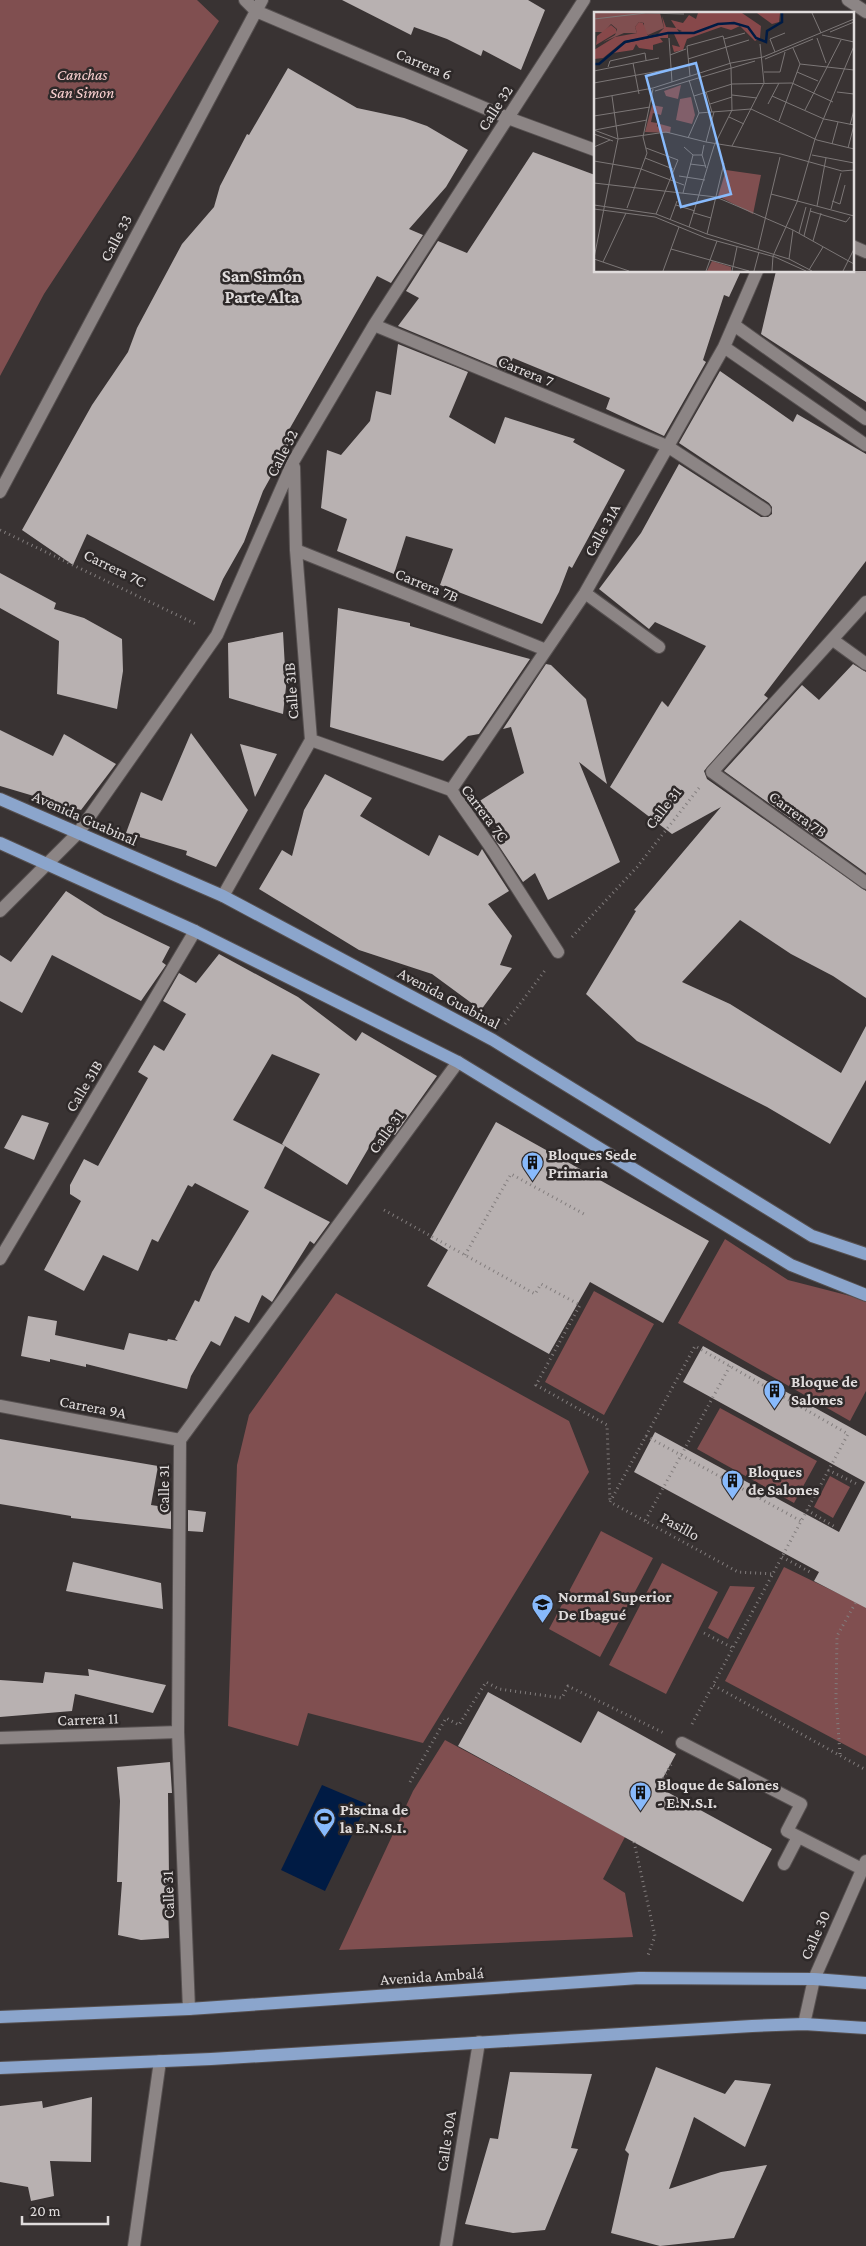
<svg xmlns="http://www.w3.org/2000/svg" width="866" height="2246" font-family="'Crimson Pro',serif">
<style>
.green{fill:#804f50}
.water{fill:#001b44}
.building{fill:#b8b1b1;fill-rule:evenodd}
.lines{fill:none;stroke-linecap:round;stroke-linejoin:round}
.minor-casing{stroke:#565050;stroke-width:14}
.major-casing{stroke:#565050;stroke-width:14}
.path{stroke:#827d7d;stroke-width:3;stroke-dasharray:1 4;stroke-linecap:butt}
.minor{stroke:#8c8585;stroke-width:12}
.major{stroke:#8ba5cc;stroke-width:12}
.labels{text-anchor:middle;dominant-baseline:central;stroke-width:5;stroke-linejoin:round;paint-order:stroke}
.street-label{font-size:16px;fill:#e0dcdc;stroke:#2e2929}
.park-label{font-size:16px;font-style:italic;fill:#fbd1d1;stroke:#2e2929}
.poi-label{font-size:16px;font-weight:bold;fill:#e0dcdc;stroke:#2e2929;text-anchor:start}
.neighbourhood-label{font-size:18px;font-weight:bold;fill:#e0dcdc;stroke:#2e2929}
.inset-river{fill:none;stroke:#001b44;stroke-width:2.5}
.inset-road{fill:none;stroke:#7c7777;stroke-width:1}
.view{fill:#88bafc;fill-opacity:0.15;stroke:#88bafc;stroke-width:2.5}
.inset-edge{fill:none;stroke:#e0dcdc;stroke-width:2.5}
</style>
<rect width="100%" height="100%" fill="#393333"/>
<path class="green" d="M0,0h197l22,21 -85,136 -90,137 -44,82z
M725,1239l63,41 78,20v91l-16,30 -172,-98z
M594,1291l60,33 -50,91 -59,-33z
M336,1293l233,128 20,51 -166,271 -115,-30 -10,33 -70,-20 9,-261 12,-50z
M720,1408l97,53 -23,42 -97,-54z
M830,1476l20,11 -17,31 -19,-11z
M601,1531l52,27 -53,99 -51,-28z
M662,1563l56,29 -52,102 -57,-29z
M784,1567l82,40v149l-141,-75z
M730,1586l25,1 -27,52 -20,-11z
M445,1740l180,97 -22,42 22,14 8,44 -294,13 74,-159z"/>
<path class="water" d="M322,1785l45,19 -42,87 -44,-21z"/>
<path class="building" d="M342,0h186l17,10 -24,60 -38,-20 -2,6 -34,-17 -33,-12 -3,8z
M288,68l69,40 47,10 23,8 41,24 -22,37 -37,42 14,6 -32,48 -14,-7 -91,159 7,2 -30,54 -19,51 -21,37 -9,22 -127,-67 -14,31 -51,-35 70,-125 36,-53 9,-24 45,-84 32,-37 6,-21 27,-52 2,1z
M533,152l62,23v96h146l-12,26 -5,-2 -21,65 3,2 -42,74 -58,-27 4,-11 -97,-40 -7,13 -108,-45 21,-28 -13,-7 32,-50 29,12z
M776,271h90v131l-105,-68z
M398,344l70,28 -19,45 46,27 10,-27 70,22 -2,3 52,28 -53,98 -3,-2 -10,26 -17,32 -102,-39 13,-36 -47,-13 -12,38 -57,-23 10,-32 -26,-11 6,-58 14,5 29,-34 6,-30 15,4z
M720,371l73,51 4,-8 69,40v107l-102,134 4,3 -64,73 3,8 159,112v107l-33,-22 -42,-22 -51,-34 -58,62 48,22 111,69 25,-47v54l-36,64 -63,-37 -130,-66 -51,-47 50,-83 -2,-1 87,-103 -49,27 -62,-47 52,-86 6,6 38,-61 -51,-24 -6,7 -50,-40 42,-56 38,-69 82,53h7l4,-3v-7l-3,-4 -90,-60z
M0,573l56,30 -2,6 30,9 38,21 1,32 -6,38 -60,-15 2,-53 -59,-33z
M338,608l72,15v3l120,33 -51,75 -11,2 -25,25 -113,-34z
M283,632l3,55 -3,27 -54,-16 -1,-55z
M546,664l5,1 35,34 21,85 -28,-22 41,100 -72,38 -13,-27 -12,9 -32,-48 6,-9 -19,-23 46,-29 -13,-46 -8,2z
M853,664l13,8v201l-142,-102 78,-86 17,15z
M0,730l53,26 11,-22 52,30 -35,46 -81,-24z
M191,733l57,77 -32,57 -30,-12 1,-4 -61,-18 15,-41 21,9z
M240,744l37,10 -22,43z
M325,774l47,24 -12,18 69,40 10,-21 39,21 4,-7 5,8 22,34 -21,13 24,32 -12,29 12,3 -31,42 -49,-36 -73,-24 -100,-61 23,-39 10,6 12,-46z
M66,891l38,24 66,32 -8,15 4,3 -25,36 -89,-46 -30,58 -22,-12v-46l11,7z
M219,954l79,43 58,44 6,-9 75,44 -42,59 -14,-8 -34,58 -62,-39 -21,42 66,34 -16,22 -4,-3 -38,61 -10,-7 -13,28 -14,-7 -15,30 -9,-5 -20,35 -4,13 -101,-25v3l-36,-8v3l-29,-6 7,-40 29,5 -2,14 69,15 5,-17 38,8 1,-2 10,2 -3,-2 20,-39 4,2 13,-30 37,-61 -54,-28 -3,4 -4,-2 -30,57 -6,-3 -14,32 -35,-16 -19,36 -40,-21 37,-69 -11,-7v-9l14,-26 14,7 50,-88 -10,-6 16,-27 10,6 22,-37 -23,-13 16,-28 17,10zM272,1054l48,20 -38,70 3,2 -52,-26z
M22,1115l27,8 -15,37 -30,-12z
M496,1122l213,119 -46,82 -73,-41 -41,72 -122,-68 21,-36 -18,-11z
M703,1346l163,90v172l-52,-27 5,-9 -185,-100 21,-40 184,100 26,-50 -182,-100z
M0,1439l158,27 -7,39 20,3v21l-100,-11v-2l-71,-12z
M188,1510l18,2 -3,20 -15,-1z
M73,1562l88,21 2,26 -97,-18z
M88,1669l78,16 -13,28 -78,-19 -3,17 -72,6v-37l43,3 2,-11 44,4z
M488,1692l93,51 17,-32 78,43 -18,33 114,62 -29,53 -285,-156z
M170,1762l2,31h-4l1,84h-2l2,61 -28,2 -23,-5 4,-53h-5l3,-81 -3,-34z
M656,2067l69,27 10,-14 36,4 -26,63 -51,-30 -25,72 52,-17 46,-7 -33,73 -74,8 -49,-13 18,-79 -4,-4z
M510,2072l82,2 -21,74 7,1 -33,81 -32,3 -48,-9 25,-86 8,1z
M92,2097l-1,65 -41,-1 4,35 -23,5 -3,-14 -28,-5v-76l42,-5 1,7z"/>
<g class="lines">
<defs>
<path id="minor" d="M245,0l11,11 252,107 87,32
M848,0l18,12
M852,246l14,6
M374,325l293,121 98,64
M734,325l132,94
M724,347l142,98
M0,492l262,-492
M296,550l250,100
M585,593l74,54
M866,602l-154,170 154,111
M833,640l33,24
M311,740l140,50 43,62 64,100
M451,790l134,-197 139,-246 33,-76
M223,896l88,-156 -15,-190 -2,-83
M0,911l78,-78 139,-198 76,-173 81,-137 210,-325
M0,1259l195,-328
M0,1406l180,34
M0,1738l178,-6
M682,1743l119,61 -14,27 75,38
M784,1864l14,-27
M189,2009l-11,-277 2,-292 278,-378
M804,2024l10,-45 52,-118
M134,2246l26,-185
M446,2246l33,-204"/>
<path id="major" d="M0,799l223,97 270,144 319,196 54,18
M0,843l195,88 263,131 333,203 75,30
M0,2017l189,-8 450,-31 175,1 52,4
M0,2068l211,-9 541,-33 52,-2 62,4"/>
</defs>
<use href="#minor" class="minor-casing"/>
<use href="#major" class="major-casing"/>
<path class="path" d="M0,530l198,95
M572,937l65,-70 62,-79
M505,1024l41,-55
M384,1210l151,84 6,-10 39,21 -44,80 71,40 3,77
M465,1255l46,-81 73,40
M730,1366l-85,155 93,51 35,2
M646,1436l155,85
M828,1470l31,15
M807,1510l28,17
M645,1521l-35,-19 85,-156 153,88 -135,251
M782,1557l28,15
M704,1633l29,15
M692,1724l21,-39 153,85
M840,1754l-4,-55 1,-63 19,-34
M410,1782l36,-64 13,7 27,-43 13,7 63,9 6,-12 96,47
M658,1787l15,-26
M634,1842l21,94 -8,22"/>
<use href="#minor" class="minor"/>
<use href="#major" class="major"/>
</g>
<defs>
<symbol id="building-pin" viewBox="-11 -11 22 30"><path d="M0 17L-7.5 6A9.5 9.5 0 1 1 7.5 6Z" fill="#88bafc" stroke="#2e2929"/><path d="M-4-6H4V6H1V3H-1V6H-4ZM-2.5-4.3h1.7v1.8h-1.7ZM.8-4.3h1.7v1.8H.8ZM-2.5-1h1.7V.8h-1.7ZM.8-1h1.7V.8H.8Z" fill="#111"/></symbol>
<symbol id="university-pin" viewBox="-11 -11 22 30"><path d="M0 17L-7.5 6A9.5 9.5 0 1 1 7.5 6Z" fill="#88bafc" stroke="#2e2929"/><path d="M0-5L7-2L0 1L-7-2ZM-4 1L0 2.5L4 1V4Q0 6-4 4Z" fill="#111"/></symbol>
<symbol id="stadium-pin" viewBox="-11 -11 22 30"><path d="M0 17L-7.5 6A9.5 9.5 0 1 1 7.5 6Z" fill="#88bafc" stroke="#2e2929"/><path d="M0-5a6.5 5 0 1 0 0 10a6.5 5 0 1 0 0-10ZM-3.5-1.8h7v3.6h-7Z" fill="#111"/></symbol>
</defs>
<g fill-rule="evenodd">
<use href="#building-pin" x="520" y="1150" width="25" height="34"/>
<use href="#building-pin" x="762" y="1378" width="25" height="34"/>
<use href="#building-pin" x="720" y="1468" width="25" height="34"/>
<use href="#university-pin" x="530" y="1592" width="25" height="34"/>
<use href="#building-pin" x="628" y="1780" width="25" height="34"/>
<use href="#stadium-pin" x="312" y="1806" width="25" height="34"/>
</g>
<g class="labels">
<g class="street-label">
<text transform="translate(424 64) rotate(23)">Carrera 6</text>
<text transform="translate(495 108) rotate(-57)">Calle 32</text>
<text transform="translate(116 238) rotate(-62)">Calle 33</text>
<text transform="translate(526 371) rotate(22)">Carrera 7</text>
<text transform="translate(282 453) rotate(-63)">Calle 32</text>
<text transform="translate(602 530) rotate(-61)">Calle 31A</text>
<text transform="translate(115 568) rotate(26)">Carrera 7C</text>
<text transform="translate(427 585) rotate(22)">Carrera 7B</text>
<text transform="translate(291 691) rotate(-94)">Calle 31B</text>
<text transform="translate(663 808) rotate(-52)">Calle 31</text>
<text transform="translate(485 813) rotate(53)">Carrera 7C</text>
<text transform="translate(798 814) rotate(36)">Carrera 7B</text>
<text transform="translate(85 818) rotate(24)">Avenida Guabinal</text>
<text transform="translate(449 998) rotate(28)">Avenida Guabinal</text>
<text transform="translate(84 1086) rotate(-59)">Calle 31B</text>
<text transform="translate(386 1132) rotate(-54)">Calle 31</text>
<text transform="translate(93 1407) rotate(11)">Carrera 9A</text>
<text transform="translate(163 1489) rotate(-90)">Calle 31</text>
<text transform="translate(680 1526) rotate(29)">Pasillo</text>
<text transform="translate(88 1719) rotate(-2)">Carrera 11</text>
<text transform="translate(168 1895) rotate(-92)">Calle 31</text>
<text transform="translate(815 1935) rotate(-66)">Calle 30</text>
<text transform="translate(432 1976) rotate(-4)">Avenida Ambalá</text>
<text transform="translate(446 2141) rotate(-81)">Calle 30A</text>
</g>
<g class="park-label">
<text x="82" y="74">Canchas<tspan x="82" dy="18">San Simon</tspan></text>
</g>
<g class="poi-label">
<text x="548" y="1154">Bloques Sede<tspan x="548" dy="18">Primaria</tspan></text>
<text x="791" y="1381">Bloque de<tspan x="791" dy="18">Salones</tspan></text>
<text x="748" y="1471">Bloques<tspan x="748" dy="18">de Salones</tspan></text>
<text x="558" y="1596">Normal Superior<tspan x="558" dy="18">De Ibagué</tspan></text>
<text x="657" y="1784">Bloque de Salones<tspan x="657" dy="18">- E.N.S.I.</tspan></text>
<text x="340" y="1809">Piscina de<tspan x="340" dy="18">la E.N.S.I.</tspan></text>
</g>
<g class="neighbourhood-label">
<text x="262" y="276">San Simón<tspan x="262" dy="21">Parte Alta</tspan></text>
</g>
</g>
<g transform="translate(594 12)">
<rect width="260" height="260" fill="#393333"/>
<path d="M0,1h66l4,15 -16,7 -4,-4v-8l-5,-1 -4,5 2,6h-13l-21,9 12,-7 2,-6 -6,-5 -7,8h-10zM87,73l-3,14 -12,-3 -2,-5zM97,85l4,18 -3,9 -16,-4 4,-21zM58,93l11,2 -2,8 -8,-2 -2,9 6,1v4l3,-3 11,3 -1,6 -25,-1zM132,158l35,5 -8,39 -35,-18zM118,249l19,6v4h-24z" fill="#804f50"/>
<path d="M104,1h44l19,13 -1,12 -5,3 -15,-15 -9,4 -10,-3 -34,12 -4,11 -9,2 -2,-7 8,2 -6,-13 8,-3 -5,-2 2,3 -55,9 -21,17 -9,1v-9l21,-13 22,-4 -2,-6 4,-5 4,1 5,13 10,-2 6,-6 -2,-12 4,11 10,1 -5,-8 12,3 6,-8 7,4zM163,1h23l-1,9 -7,2zM17,13l5,4v4l-20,12 1,-9zM74,22v4h-8l3,4 -10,3v5l-14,-2 -3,-4 -3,6 -20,3 -8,6 11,-10 10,-6z" fill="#87484a"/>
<path class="inset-river" d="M0,52h5l26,-22 43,-9h26l24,-9 16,-1 14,4 8,11 10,4 1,-11 15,-9v-9"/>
<path class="inset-road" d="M218,1l9,20M0,7l52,-6 38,1M236,20l24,-10M228,23l32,7M75,26l3,44M223,26l9,25M130,27l21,-6M181,40l-5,-13 15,-6M76,43l16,-6M94,47l61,-19M171,47l48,-20M39,51l6,31M206,52l54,6M14,55l2,-6 35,-8 1,7M0,59l65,-13M170,60h16l5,-20M203,60l21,9M0,71l76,-14M61,79l100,-30M112,80l6,20M243,80l17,2M138,83l25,3M100,84l38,-12 60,-1 41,19M178,84l52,23 30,6M0,87l59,-11 78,-25 32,-6 91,-38M116,92l22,-7M174,92l11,-21M211,98l36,-70M105,101l52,-4 66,31 37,9M0,104l56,-9M135,105l15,7M185,109l21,-57 -7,-16M256,113l4,-15M0,118l24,9 48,-7 40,10 75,12 61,17 12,-1M1,118l52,-10M0,122l19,7M94,126l11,-25 -10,-33M112,130l8,-30M238,132l6,-22M110,133l-2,10 4,13M138,134l32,-63 -4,-39M0,135l16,-7M90,135l9,8h9M52,136l32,12 -22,54M254,136l6,-23M218,143l42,8M51,146l28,11M0,149l47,8 43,16M96,152l16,2M85,164l26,4M0,171l122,14 77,33 61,34M89,181l10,-38M177,182l83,22M238,189l8,3 5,-19M0,193l62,9 51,20 82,25 23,12M82,193l19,6M223,194l9,-48M33,196l20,-55 -4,-16 10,-48M0,197l61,8 51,21 69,19 31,14M237,197l10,-36M216,199l36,11 4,-5M100,201l17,5M76,208l7,-19M95,215l25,-81 18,-36 -1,-43 -8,-31 -36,10 3,30M205,221l7,-26M113,222l17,-71M210,224l7,-28M219,229l8,-28M77,237l78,22M164,237l22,-92M0,246l24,-119 -6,-43M0,247l35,12M195,247l4,-29M9,250l23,-49M215,258l14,-23M69,259l16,-44M112,259l11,-30M138,259l5,-24M160,259l5,-19M178,259l1,-15 24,-54 18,-63 39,-93M249,259l11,-22"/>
<path class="view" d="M102,51l35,131 -50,13 -35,-131z"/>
<rect width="260" height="260" class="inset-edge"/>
</g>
<path d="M22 2216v8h86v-8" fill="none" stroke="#e0dcdc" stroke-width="2.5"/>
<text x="30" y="2216" font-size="15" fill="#e0dcdc" stroke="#2e2929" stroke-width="4" paint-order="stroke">20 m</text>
</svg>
